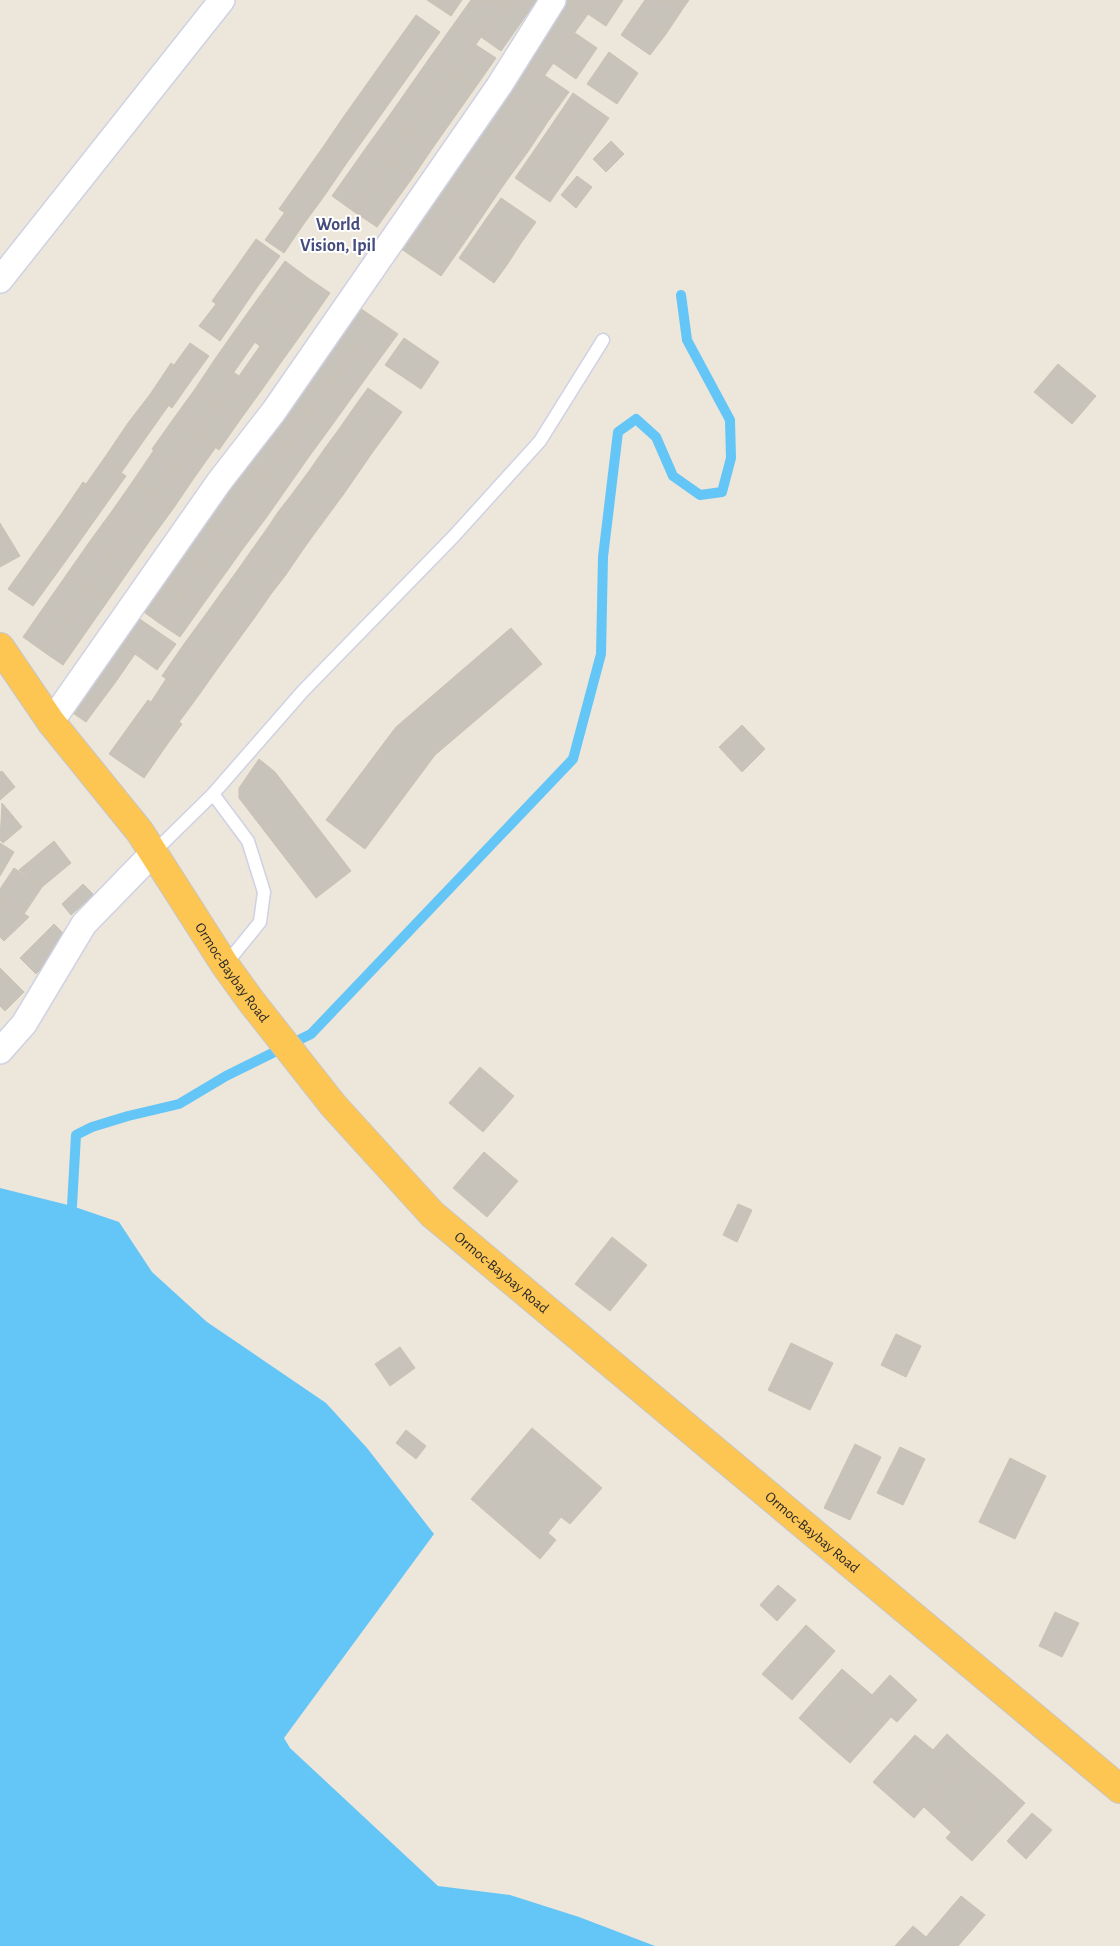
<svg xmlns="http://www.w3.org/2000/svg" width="1120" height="1946" font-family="'Alegreya Sans',sans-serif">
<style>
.water{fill:#64c5f7}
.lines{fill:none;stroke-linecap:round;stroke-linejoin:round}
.stream{stroke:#64c5f7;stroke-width:10}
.building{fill:#c8c3ba;stroke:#c8c2b3}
.service-casing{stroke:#cfd1e4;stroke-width:15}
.minor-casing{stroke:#cfd1e4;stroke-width:28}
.trunk-casing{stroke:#c7c7c7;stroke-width:30}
.service{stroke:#fff;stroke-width:12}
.minor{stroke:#fff;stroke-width:25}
.trunk{stroke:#fdc552;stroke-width:28}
.labels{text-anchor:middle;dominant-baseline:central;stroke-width:4;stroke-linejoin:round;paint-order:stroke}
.street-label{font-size:15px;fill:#292929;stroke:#fff}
.quarter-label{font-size:18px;font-weight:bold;fill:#464c7d;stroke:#fff}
</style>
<rect width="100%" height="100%" fill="#ede6da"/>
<path class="water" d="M0,1188l72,18 47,16 33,50 55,50 119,81 41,45 67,86 -150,204 6,10 148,138 72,9 69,22 76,29h-655z"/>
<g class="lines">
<path class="stream" d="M72,1206l4,-71 16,-8 36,-11 51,-12 47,-28 85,-42 262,-275 28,-105 2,-97 15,-125 18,-13 20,18 17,39 27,19 22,-3 9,-34 -1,-38 -43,-80 -6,-45"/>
</g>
<path class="building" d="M427,0h35l-11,16z
M471,0h19l12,8 -21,29 -25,-16z
M490,0h18l-6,8z
M508,0h29l-36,51 -20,-14z
M556,0h11l21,14 -22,31 -28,-20z
M567,0h30l-9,14z
M597,0h26l-17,26 -18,-12z
M645,0h23l14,10 -16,24 -30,-21z
M668,0h21l-7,10z
M636,13l30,21 -16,21 -29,-20z
M416,15l24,17 -30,42 -24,-17z
M456,21l25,16 -25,37 -25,-18z
M543,29l23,16 -21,30 -23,-15z
M575,33l22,15 -21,31 -23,-16z
M476,45l20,13 -21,30 -19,-14z
M609,52l29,21 -21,31 -30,-20z
M431,56l21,16 -42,58 -21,-14z
M386,57l24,17 -22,31 -24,-17z
M522,60l47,32 -20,28 -44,-30z
M452,72l23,16 -41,58 -24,-16z
M364,88l24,17 -22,31 -24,-17z
M505,90l44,30 -22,33 -45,-31z
M573,93l36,25 -14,20 -36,-24z
M559,114l36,24 -29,41 -35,-24z
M389,116l21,14 -21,30 -21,-15z
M342,119l24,17 -20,28 -23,-17z
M480,121l47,32 -22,30 -46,-31z
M410,130l24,16 -21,31 -24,-17z
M611,141l13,13 -18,18 -13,-13z
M368,145l21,15 -36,51 -21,-15z
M323,147l23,17 -21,31 -24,-17z
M459,152l46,31 -23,34 -46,-32z
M531,155l35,24 -16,23 -35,-24z
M389,160l24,17 -36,50 -24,-16z
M577,176l15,11 -16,21 -15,-13z
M301,178l24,17 -22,30 -24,-16z
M436,185l22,15 -21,29 -22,-15z
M501,198l35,24 -15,21 -35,-24z
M458,200l24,17 -20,29 -25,-17z
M285,212l18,13 -19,28 -19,-13z
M415,214l47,32 -21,30 -47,-32z
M486,219l35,24 -12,19 -36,-24z
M473,238l36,24 -15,21 -35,-25z
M256,239l24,17 -22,30 -23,-17z
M285,261l23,17 -25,36 -24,-17z
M235,269l23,17 -22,32 -24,-17z
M308,278l22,15 -25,36 -22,-15z
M259,297l24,17 -23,32 -24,-17z
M351,302l47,32 -22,30 -43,-30z
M216,304l20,14 -16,23 -21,-15z
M283,314l22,15 -23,32 -22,-15z
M236,329l19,13 -21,30 -19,-13z
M333,334l22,15 -23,32 -22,-15z
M404,338l35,24 -18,27 -36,-24z
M190,343l19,13 -16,22 -19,-13z
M260,346l22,15 -21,30 -22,-15z
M355,349l21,15 -23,32 -21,-15z
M215,359l24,17 -21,29 -23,-16z
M171,363l22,15 -21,30 -21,-15z
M1058,364l38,32 -24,28 -38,-32z
M310,366l22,15 -23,33 -22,-16z
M239,376l22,15 -21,29 -22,-15z
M332,381l21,15 -23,32 -21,-14z
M368,388l34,24 -13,18 -34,-24z
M195,389l23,16 -20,30 -24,-17z
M151,393l18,12 -22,31 -19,-13z
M287,398l22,16 -22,30 -22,-16z
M218,405l22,15 -21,30 -21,-15z
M355,406l34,24 -17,23 -33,-24z
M309,414l21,14 -22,30 -21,-14z
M174,418l24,17 -22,31 -24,-17z
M128,423l19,13 -26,37 -18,-13z
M265,428l22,16 -23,32 -22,-15z
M339,429l33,24 -13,19 -34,-24z
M198,435l18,12 -22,31 -18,-12z
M287,444l21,14 -23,33 -21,-15z
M325,448l34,24 -16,23 -34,-24z
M154,450l22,16 -21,30 -22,-15z
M103,460l23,16 -17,24 -23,-16z
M242,461l22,15 -19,27 -22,-16z
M176,466l18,12 -21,31 -18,-13z
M309,471l34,24 -17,23 -34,-24z
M264,476l21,15 -19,27 -21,-15z
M133,481l22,15 -22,30 -21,-15z
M83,482l26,18 -22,31 -25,-18z
M223,487l22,16 -23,32 -22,-15z
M292,494l34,24 -14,19 -34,-25z
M155,496l18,13 -22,30 -18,-13z
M245,503l21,15 -24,32 -20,-15z
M112,511l21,15 -21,31 -22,-16z
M278,512l34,25 -12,17 -34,-24z
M62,513l25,18 -22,31 -25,-18z
M200,520l22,15 -21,29 -22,-16z
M0,523l20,33 -20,11z
M133,526l18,13 -44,63 -18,-13z
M266,530l34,24 -15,22 -34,-25z
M222,535l20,15 -20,28 -21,-14z
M90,541l22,16 -23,32 -22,-15z
M40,544l25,18 -32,44 -25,-17z
M179,548l22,16 -22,32 -22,-16z
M251,551l34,25 -14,18 -34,-23z
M201,564l21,14 -23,32 -20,-14z
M237,571l34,23 -16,23 -34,-24z
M67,574l22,15 -22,30 -21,-15z
M157,580l22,16 -20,27 -22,-16z
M89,589l18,13 -44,63 -19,-13z
M221,593l34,24 -16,22 -33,-25z
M179,596l20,14 -19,27 -21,-14z
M46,604l21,15 -23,33 -21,-15z
M131,613l45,31 -19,26 -44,-32z
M206,614l33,25 -21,29 -34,-24z
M511,628l31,36 -107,91 -70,94 -39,-29 70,-93z
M113,638l22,16 -20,29 -23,-16z
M184,644l34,24 -22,31 -34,-23z
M95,669l20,14 -15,20 -20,-14z
M166,679l30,20 -17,23 -28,-20z
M78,686l22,17 -14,19 -22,-15z
M148,700l34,24 -16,22 -34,-24z
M132,722l34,24 -22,32 -35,-24z
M742,725l23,24 -23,23 -23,-25z
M259,759l16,13 76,99 -35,27 -77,-100v-10z
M2,771l13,16 -15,13v-28z
M2,803l20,24 -19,16 -3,-3z
M54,841l17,22 -29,24 -23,-17z
M0,843l14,9 -14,24z
M14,868l28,19 -18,27 -24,-16v-9z
M83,884l11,11 -23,20 -9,-11z
M0,898l29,19 -25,24 -4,-4z
M54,924l16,16 -34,34 -16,-16z
M0,968l24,24 -19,19 -5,-5z
M480,1067l34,29 -31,36 -34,-29z
M484,1152l34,29 -31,36 -34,-29z
M738,1204l14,6 -15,32 -14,-7z
M612,1237l35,28 -37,46 -35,-27z
M896,1334l25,12 -15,31 -25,-12z
M791,1343l42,20 -23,47 -42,-20z
M400,1347l15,21 -25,18 -15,-22z
M532,1428l70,60 -32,36 -9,-7 -13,16 8,7 -16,19 -69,-60z
M406,1430l20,16 -10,13 -20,-16z
M855,1444l26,13 -31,63 -26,-12z
M900,1447l25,12 -22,46 -26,-12z
M1010,1458l36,18 -31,63 -36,-17z
M778,1585l18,15 -19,21 -17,-16z
M1055,1612l24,11 -17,34 -23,-11z
M806,1625l29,26 -43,49 -30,-26z
M842,1669l30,26 -44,49 -29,-26z
M890,1675l27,25 -20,22 -6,-5 -41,46 -22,-19z
M947,1734l23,21 -56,63 -41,-36 42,-47 18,15z
M970,1755l28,24 -47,53 -27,-25z
M998,1779l27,24 -53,58 -26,-23z
M1032,1813l20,17 -26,29 -19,-18z
M961,1896l24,19 -27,31h-63l18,-20 13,11z"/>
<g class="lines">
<defs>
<path id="service" d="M213,794l90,-103 151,-155 86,-95 63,-101
M154,852l59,-58 35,47 16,51 -4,30 -35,43"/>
<path id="minor" d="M0,280l222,-280
M51,722l168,-240 55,-71 225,-325 54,-86
M0,1051l24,-27 60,-100 70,-72"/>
<g id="trunk">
<path id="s1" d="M0,647l51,75 89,110 85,133 26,36 82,104 99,109 688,575"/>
</g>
</defs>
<use href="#service" class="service-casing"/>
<use href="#minor" class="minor-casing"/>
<use href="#trunk" class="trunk-casing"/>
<use href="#service" class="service"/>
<use href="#minor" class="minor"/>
<use href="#trunk" class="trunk"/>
</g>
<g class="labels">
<g class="street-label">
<text stroke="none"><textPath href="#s1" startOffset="400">Ormoc-Baybay Road</textPath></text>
<text stroke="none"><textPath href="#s1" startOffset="805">Ormoc-Baybay Road</textPath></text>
<text stroke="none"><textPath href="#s1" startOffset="1210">Ormoc-Baybay Road</textPath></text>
</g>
<g class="quarter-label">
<text x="338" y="225">World<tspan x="338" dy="21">Vision, Ipil</tspan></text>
</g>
</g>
</svg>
